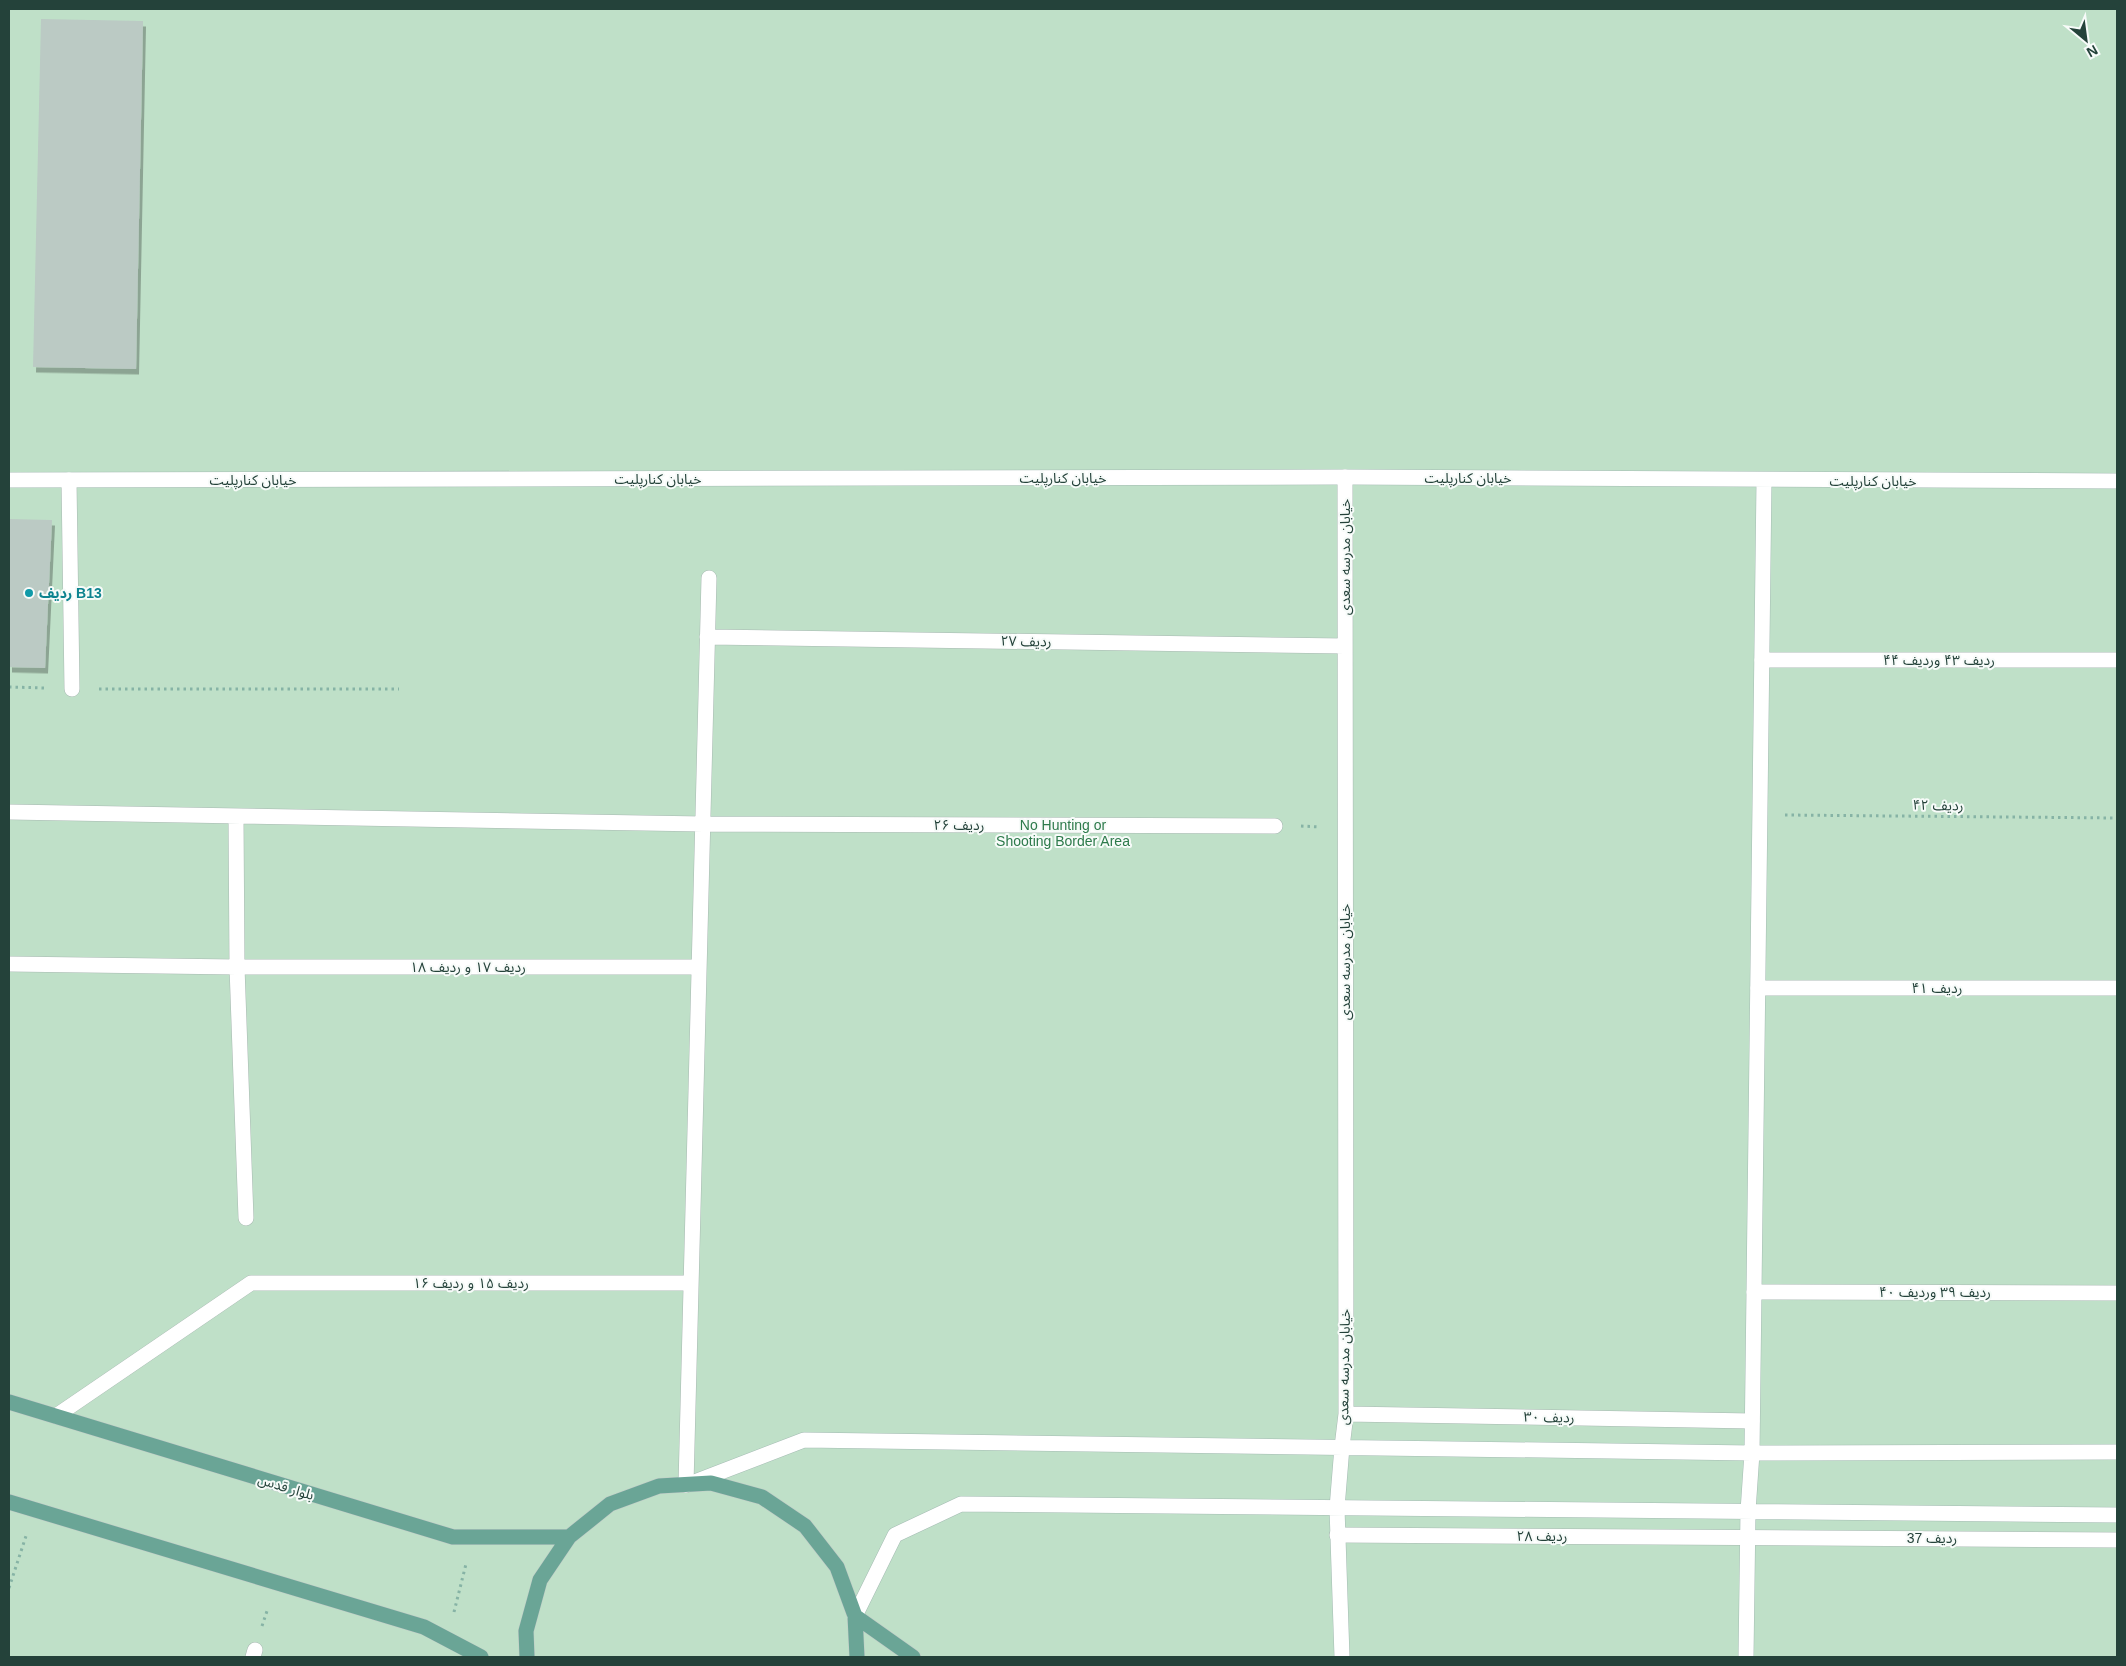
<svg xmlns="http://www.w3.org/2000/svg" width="2126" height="1666" font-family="Arial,'Noto Sans Arabic',sans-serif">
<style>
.green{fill:#bfe0c8}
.building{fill:#bbcac4;filter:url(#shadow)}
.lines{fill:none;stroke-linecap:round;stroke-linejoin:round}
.street-casing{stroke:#a8b8b2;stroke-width:16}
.secondary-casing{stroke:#a4bbb3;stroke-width:16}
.primary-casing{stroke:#c2cac8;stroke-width:16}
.path{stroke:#86b3a5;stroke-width:3;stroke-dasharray:2.5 4;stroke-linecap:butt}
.street{stroke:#fff;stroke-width:15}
.secondary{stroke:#fff;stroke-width:15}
.primary{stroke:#6aa596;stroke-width:15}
.culture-dot{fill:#0f9aa8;stroke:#f7fbf9;stroke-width:2}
.labels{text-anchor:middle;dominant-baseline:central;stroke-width:4;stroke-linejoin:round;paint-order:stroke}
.street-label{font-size:14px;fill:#24423a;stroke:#f7fbf9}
.culture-label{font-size:14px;font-weight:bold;fill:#0d838f;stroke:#f7fbf9;text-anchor:start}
.park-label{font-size:14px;fill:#2d7a4b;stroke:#f7fbf9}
</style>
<defs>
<filter id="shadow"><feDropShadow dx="3" dy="5.5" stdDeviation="0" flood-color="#0004"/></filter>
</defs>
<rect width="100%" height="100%" fill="#e6efeb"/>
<path class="green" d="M9,9h2108v1648h-2108z"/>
<path class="building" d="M41,19l102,2 -7,348 -103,-2z
M9,519l43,1 -7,148 -36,-1z"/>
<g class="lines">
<defs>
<path id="street" d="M69,480l3,209
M707,637l638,9
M1762,660h355
M9,812l694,12 572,2
M236,816l1,151 9,251
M9,964l228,3h462
M1758,988h359
M1754,1292l363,1
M1346,1414l406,7
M56,1416l195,-133h440
M1342,1447l4,-33 -1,-937
M686,1485l23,-907
M1337,1535l780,5
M253,1657l2,-7"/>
<path id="secondary" d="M9,480l1336,-3 772,4
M692,1483l112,-43 948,13 365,-1
M855,1616l40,-81 66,-31 1156,11
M1342,1657l-5,-149 5,-61
M1746,1657l2,-146 4,-58 12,-972"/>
<path id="primary" d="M9,1402l444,135h116
M9,1502l415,125 57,30
M855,1616l58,41
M527,1657l-1,-26 14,-51 29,-43 41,-33 49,-18 52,-3 51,14 43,29 32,41 18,49 2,41"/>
</defs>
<use href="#street" class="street-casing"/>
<use href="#secondary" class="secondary-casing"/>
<use href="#primary" class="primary-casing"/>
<path class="path" d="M9,687l37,1
M99,689h300
M1785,815l332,3
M1301,826l18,1
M9,1588l17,-52
M454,1612l12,-48
M262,1626l6,-18"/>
<use href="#street" class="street"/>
<use href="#secondary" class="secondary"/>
<use href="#primary" class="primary"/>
</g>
<circle class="culture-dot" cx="29" cy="593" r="5"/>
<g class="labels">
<g class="street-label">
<text x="1063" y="478">خیابان کنارپلیت</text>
<text x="1468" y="478">خیابان کنارپلیت</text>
<text x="658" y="479">خیابان کنارپلیت</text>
<text x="253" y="480">خیابان کنارپلیت</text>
<text x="1873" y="481">خیابان کنارپلیت</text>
<text transform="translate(1345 557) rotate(-90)">خیابان مدرسه سعدی</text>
<text transform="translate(1026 641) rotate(1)">ردیف ۲۷</text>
<text x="1939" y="660">ردیف ۴۳ وردیف ۴۴</text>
<text transform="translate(1938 805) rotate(1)">ردیف ۴۲</text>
<text x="959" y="825">ردیف ۲۶</text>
<text transform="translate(1345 962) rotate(-90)">خیابان مدرسه سعدی</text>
<text x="468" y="967">ردیف ۱۷ و ردیف ۱۸</text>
<text x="1937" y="988">ردیف ۴۱</text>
<text x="471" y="1283">ردیف ۱۵ و ردیف ۱۶</text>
<text x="1935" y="1292">ردیف ۳۹ وردیف ۴۰</text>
<text transform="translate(1344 1367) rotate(-89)">خیابان مدرسه سعدی</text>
<text transform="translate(1549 1417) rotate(1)">ردیف ۳۰</text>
<text transform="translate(286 1487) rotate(17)">بلوار قدس</text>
<text x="1542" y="1536">ردیف ۲۸</text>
<text x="1932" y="1538">ردیف 37</text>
</g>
<g class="culture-label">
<text x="39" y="593">ردیف B13</text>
</g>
<g class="park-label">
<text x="1063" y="825">No Hunting or<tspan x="1063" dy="16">Shooting Border Area</tspan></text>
</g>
</g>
<rect width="2126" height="1666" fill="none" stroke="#24423a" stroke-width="20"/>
<g transform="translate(2086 40) rotate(151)" stroke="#f7fbf9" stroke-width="4" paint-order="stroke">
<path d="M0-4L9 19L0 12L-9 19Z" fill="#24423a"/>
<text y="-8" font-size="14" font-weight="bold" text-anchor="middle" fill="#24423a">N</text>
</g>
</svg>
